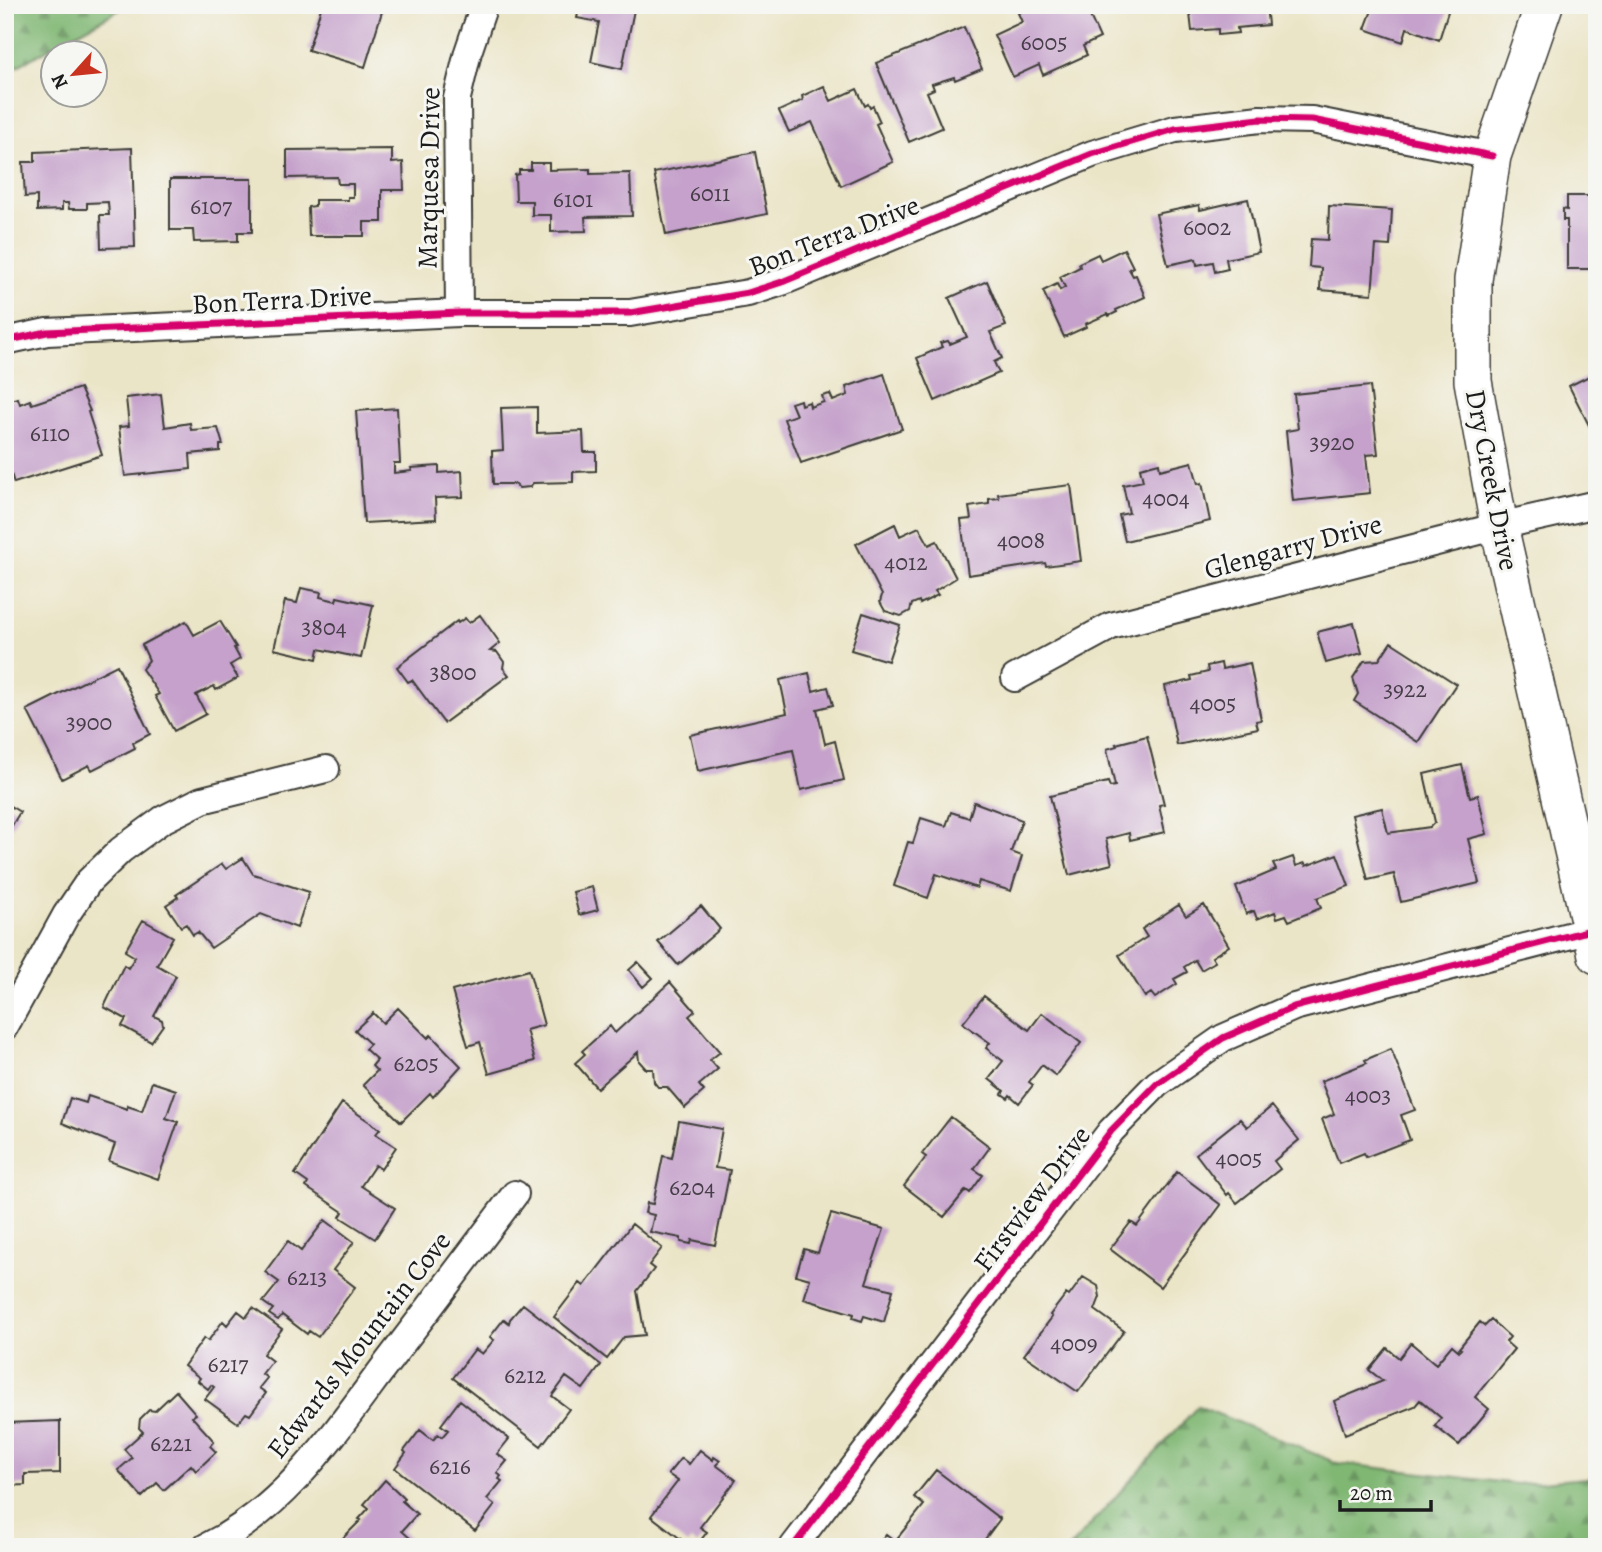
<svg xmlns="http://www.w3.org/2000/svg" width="1602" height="1552" font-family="Alegreya,serif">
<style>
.forest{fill:url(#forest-firs);stroke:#4e6a48;stroke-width:2}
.building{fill:#c5a1cb}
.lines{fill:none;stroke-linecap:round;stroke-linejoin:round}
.street-casing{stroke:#3b3a36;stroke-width:30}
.secondary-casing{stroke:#3b3a36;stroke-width:40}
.street{stroke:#fff;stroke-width:26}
.secondary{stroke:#fff;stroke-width:37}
.cycleway-casing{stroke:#f6f6f2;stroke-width:11}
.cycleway{stroke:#d6006c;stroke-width:7}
.labels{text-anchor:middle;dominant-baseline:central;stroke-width:6;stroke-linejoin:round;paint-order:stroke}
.number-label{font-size:24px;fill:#463d48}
.street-label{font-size:28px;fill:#1c1c1c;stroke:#f6f6f2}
</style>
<defs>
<pattern id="forest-firs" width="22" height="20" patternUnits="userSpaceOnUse" patternTransform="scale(1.75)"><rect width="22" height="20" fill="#80b773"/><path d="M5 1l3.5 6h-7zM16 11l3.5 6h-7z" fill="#68945e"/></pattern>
</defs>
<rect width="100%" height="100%" fill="#f6f6f2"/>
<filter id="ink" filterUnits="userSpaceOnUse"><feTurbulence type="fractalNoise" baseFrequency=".0143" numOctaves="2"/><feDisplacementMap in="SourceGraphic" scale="14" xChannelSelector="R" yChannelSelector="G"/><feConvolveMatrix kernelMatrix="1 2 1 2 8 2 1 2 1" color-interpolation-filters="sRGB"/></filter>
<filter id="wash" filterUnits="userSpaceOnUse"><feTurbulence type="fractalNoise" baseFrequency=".00686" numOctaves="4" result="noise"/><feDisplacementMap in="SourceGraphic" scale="28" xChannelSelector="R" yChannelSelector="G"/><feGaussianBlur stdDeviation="1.57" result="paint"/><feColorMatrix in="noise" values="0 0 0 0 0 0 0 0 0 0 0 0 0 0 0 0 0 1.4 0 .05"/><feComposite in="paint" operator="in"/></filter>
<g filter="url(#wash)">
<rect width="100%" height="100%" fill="#ebe5c7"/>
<path class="forest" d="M5,5h123l-123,68z
M1198,1406l139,57 180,21 80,-7v70h-527z"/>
<g id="blocks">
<path class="building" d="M322,5h62l-19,62 -57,-17z
M580,5h55l-13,64 -31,-7 8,-40 -22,-4z
M1036,5h49l15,33 -17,8 4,9 -44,20 -4,-10 -26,12 -19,-42 28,-13 -4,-9z
M1189,5h77l2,20 -31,3 1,5 -20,2v-6l-26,2z
M1374,5h76l-11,35 -32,-12 -4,14 -38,-13z
M964,27l18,42 -27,11 -1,-3 -22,7 2,5 -7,3 15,36 -33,14 -33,-79z
M824,86l7,15 26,-12 8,17 3,-2 2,4 3,-2 7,16 -4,2 17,38 -52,24 -29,-64 -23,10 -10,-21 24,-11 -1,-4z
M132,148l3,99 -34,1 -1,-33h9l-1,-13 -21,1v6h-18l-1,-6h-6v7l-25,1v-15l-12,1 -2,-35h12v-10z
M392,149v14l11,-1 1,28h-22v32h-18v14h-55l-1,-29 7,-1v-6h33v-3h5v-13h-15l-1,-7 -50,1v-28z
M755,152l12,62 -101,21 -12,-62z
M531,163h18v7l41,-1v5l40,-1 2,43 -47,1 1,14 -35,1v-17h-19v-14h-16l-1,-26 4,-1v-4h12z
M170,179h82v53h-14v9l-44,1 -1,-12h-23z
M1567,196h30v73h-30v-49h-4v-11l4,1z
M1248,199l11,53 -33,7 2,10 -13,3 -2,-10 -16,3 -1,-6 -28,6 -12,-51 43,-9 1,5z
M1329,206l63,4 -2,36 -14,-1 -4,49 -52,-4 1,-22 -12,-1 2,-28 17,1z
M1124,249l9,18 -4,2 4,7 3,-1 9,22 -29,13 1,2 -8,4 -1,-2 -23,10 1,3 -22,10 -21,-46 14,-7 3,6 5,-3 -5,-10 20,-10 -1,-4 19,-9 3,6z
M987,281l19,45 -16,6 12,26 -8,4 5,11 -64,28 -18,-43 25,-11 -2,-4 8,-2 2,3 17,-7 -18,-39z
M1597,372v69l-28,-55z
M884,374l18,55 -101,34 -17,-44 12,-4 -5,-12 9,-3 1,5 8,-3 1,5 14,-5 -2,-6 8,-2 3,7 15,-6 -2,-8z
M1370,386l8,68 -12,1 4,38 -77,8 -7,-70 12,-2 -4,-35z
M80,388l10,23 -2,1 14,43 -88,28 -9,-28v-54l13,-3 2,6 10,-4 2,4z
M161,394l4,33 25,-4 1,7 27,-2 5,17h-3v6l-30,3 1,15 -66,7 -6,-49 10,-1 -3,-28z
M537,407v26l46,-2 1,21h12v19l-23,1v10l-40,1 -3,4 -11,1 -4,-4h-22l-1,-33 11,-1 -2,-42z
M397,408l3,55h-6v10l18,-2 -1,-3 28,-2v7l23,-2 1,26 -28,1 1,21 -72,4 -8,-112z
M1192,462l6,22 4,-1 8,38 -85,20 -6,-26 10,-2 -6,-28 20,-4 -3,-13 19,-5 1,7z
M1071,485l10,76 -35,5 -1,-3 -77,12 -7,-55 10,-1 -2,-12 20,-3v-5l10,-1 -1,-4z
M895,524l5,12 19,-9 10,18 8,-4 19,37 -21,13 3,4 -18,9 -1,-3 -7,3 -2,7 -9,5 -16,-5 -5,-9 2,-7 -26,-51z
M301,588l20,4 -1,5 16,4 1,-4 36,8 -12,53 -42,-9 -2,10 -43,-10 11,-48 12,2z
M863,613l37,12 -12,36 -37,-11z
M480,615l20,28 -10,8 7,1 7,10 -1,6 6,7 -65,48 -32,-43 -4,2 -11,-15 60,-46 1,2 7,-5 4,5z
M186,621l8,14 26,-14 16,26 -2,1 6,11 -10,6 8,13 -22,12 -2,-4 -18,9 10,19 -32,17 -19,-35 4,-2 -17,-25 7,-9 -7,-15z
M1354,623l8,30 -36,10 -9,-31z
M1391,642l65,42 -38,58 -64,-41 4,-7 -5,-16 11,-17 15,-1z
M1221,663l1,6 28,-6 11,57 -5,1 2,7 -81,17 -12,-59 27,-6 -1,-4 17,-4 -1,-6z
M117,665l33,69 -17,9 2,5 -43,22 -3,-5 -27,14 -35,-69z
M809,673l4,18 15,-4 5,18 -16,4 8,35 10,-3 9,39 -43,10 -8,-40 -95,21 -8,-36 97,-22 -7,-33z
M1147,736l17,68 -5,1 6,27 -35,8 -1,-7 -23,6 6,25 -43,11 -19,-79 58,-14 2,5 5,-1 -8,-37 10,-3 -1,-2z
M1462,765l8,32 8,-2 9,39 -19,5 11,44 -78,19 -7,-28 -26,6 -16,-65 30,-7 6,25 42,-6 5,-5 -11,-48z
M974,802l48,18 -11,32 11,4 -11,35 -32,-10 -2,7 -41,-14 -8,24 -34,-12 14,-44 5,1 8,-25 25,8 5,-14 18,6z
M5,803l15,9 -15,25z
M1337,854l12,32 -32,12 4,10 -32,13 -3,-6 -9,3 -2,-6 -18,7 -3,-8 -8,3 -10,-27 40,-17 -3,-6 20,-7 3,9 9,-3 1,3z
M243,858l10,16 56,18 -12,36 -36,-14 -50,34 -13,-16 -5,3 -7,-11 -5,3 -15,-22 12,-8 -2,-2 46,-31 4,5z
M592,887l6,23 -19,5 -6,-23z
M1179,905l7,11 18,-11 25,41 -17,11 3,5 -14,8 -6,-10 -11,7 3,5 -13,7 3,5 -22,14 -4,-5 -6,4 -26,-42 28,-18 -5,-8z
M701,906l19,23 -42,36 -20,-23z
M143,920l30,17 -16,28 19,11 -22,40 8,4 1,5 -12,17 -29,-16 4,-7 -22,-12 20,-42 4,3 7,-11 -10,-6z
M638,962l15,16 -10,9 -14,-17z
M529,970l15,55 -18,5 9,31 -46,13 -9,-32 -12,4 -16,-55z
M670,982l25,29 -6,5 31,36 -10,8 8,9 -19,16 5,6 -19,17 -18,-21h-9l-4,-5 -1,-13h-7l-7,-8 -1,-9 -41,36 -22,-25 10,-9 -3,-3 28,-25 5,7z
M984,996l45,34 13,-17 39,30 -25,33 -14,-11 -13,17 4,3 -14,18 -9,-8 -2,3 -6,-4 2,-3 -15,-12 14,-18 -17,-13 4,-5 -27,-20z
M398,1008l30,30 3,-3 30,31 -28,31 -3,-4 -29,29 -38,-37 14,-14 -5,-5 5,-6 -12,-11 5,-5 -15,-14 18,-17 10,10z
M1391,1049l24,61 -14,5 9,25 -44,17 -2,-4 -25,10 -17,-44 12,-5 -13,-33 46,-18 -2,-3z
M152,1082l24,8 -10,28 12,4 -20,57 -49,-18 6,-17 -53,-21 8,-25 16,5 2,-7 39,13v-3l15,5z
M342,1103l38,26 -4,5 20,13 -15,22 -6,-4 -14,21 34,22 -20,31 -35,-22 3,-5 -37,-25 2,-4 -13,-9z
M1272,1106l27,34 -25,21 6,8 -43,34 -8,-10 -2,2 -31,-41 44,-35 7,8z
M951,1117l39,30 -16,22 9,6 -13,18 -4,-3 -22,27 -40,-31 22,-29 -4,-3z
M679,1121l43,8 -7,39 15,2 -15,75 -23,-5 -1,4 -10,-2v-4l-31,-6 4,-17 -9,-2 2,-10 6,1 10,-48 9,2z
M1177,1172l44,33 -61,82 -50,-38 21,-27 6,4z
M831,1214l53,15 -18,54 27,7 -9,32 -20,-6 -2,5 -9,-3 1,-4 -50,-15 6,-20 -14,-4 8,-26 14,4z
M325,1220l29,22 -21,28 22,17 -37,50 -9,-6 -2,3 -25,-19 -4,5 -9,-6 4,-5 -10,-7 16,-20 -14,-10 23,-31 13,10z
M632,1224l30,24 -13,17 5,4 -17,22 8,44 -21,2 -17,22 -53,-42 26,-34 4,3z
M1083,1277l15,9 2,11 -5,13 29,21 -46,61 -54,-37 28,-38 -2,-2 16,-21 3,2z
M523,1304l78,61 -18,24 -17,-12 -14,19 17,13 -28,37 -88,-68 22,-29 7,5 12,-14 -4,-3 14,-18 5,4 1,-4z
M253,1308l29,21 -19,25 9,7 -10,13 5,4 -8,10 7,5 -16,22 -4,-2 -8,10 -33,-24 9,-12 -3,-2 -3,4 -10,-8 2,-3 -16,-12 20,-28 4,3 15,-20 4,4 11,-14 8,6z
M1491,1320l19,17 -4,5 8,7 -39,48 14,12 -30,36 -24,-19 6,-8 -21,-18 -5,6 -70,28 -11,-33 49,-20 -14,-11 18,-22 12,10 12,-15 25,21 16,-19 7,6 2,-2 -2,-1 21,-26 5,4z
M176,1391l20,23 -4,3 22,24 -4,5 6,6 -20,19 -5,-6 -27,25 -7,-7 -15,14 -24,-27 14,-12 -8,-9 19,-17 -4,-4 1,-9 9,-9 6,1z
M460,1400l49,39 -12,15 10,7 -10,12 4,3 -2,3 3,2 -15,18 8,6 -20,26 -80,-63 11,-15 -2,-2 16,-21 13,10 5,-6 4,3 6,-7 -7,-5z
M60,1421v52l-35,1v11l-20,1v-63z
M700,1450l13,10 1,-3 6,4 -4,4 20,15 -36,47 7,5 -10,13 -6,-5 -4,4 -36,-28 27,-35 -10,-7 13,-16 8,6z
M936,1470l64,49 -21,28h-103l10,-13 9,7 29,-36 -10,-8z
M385,1480l19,18 -2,3 15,13 -15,17 18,16h-86l27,-27 -2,-1 10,-11 -5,-4z"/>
</g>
</g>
<g filter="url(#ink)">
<use href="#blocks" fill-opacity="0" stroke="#3b3a36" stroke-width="2"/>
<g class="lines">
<defs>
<path id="street" d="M459,313l-2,-215 11,-46 16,-47
M5,341l42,-9 412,-19h171l118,-20 34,-11 310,-128 83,-25 85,-10 52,1 180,36
M1015,678l96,-52 388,-100 98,-22
M5,1026l61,-111 23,-34 32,-31 41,-30 40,-20 124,-31
M206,1547c80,-39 129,-115 181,-184 43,-56 85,-112 128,-169
M793,1547l318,-416 46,-47 66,-46 71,-31 297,-77"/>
<path id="secondary" d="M1544,5l-52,151 -19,124v101l26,145 98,429"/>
</defs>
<use href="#street" class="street-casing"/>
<use href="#secondary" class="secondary-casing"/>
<use href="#street" class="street"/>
<use href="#secondary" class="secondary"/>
<defs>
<path id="cycleway" d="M5,341l42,-9 412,-19h171l118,-20 34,-11 310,-128 83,-25 85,-10 52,1 180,36
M793,1547l318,-416 46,-47 66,-46 71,-31 297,-77"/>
</defs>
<use href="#cycleway" class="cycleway-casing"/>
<use href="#cycleway" class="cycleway"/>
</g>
</g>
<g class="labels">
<g class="number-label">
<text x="1044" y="42">6005</text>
<text x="710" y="193">6011</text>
<text x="573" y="199">6101</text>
<text x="211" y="206">6107</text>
<text x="1207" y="227">6002</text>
<text x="50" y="433">6110</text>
<text x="1332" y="442">3920</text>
<text x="1166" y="498">4004</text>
<text x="1021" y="540">4008</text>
<text x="906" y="562">4012</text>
<text x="324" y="627">3804</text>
<text x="453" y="672">3800</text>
<text x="1405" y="689">3922</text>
<text x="1213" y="703">4005</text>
<text x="89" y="722">3900</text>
<text x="416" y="1063">6205</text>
<text x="1368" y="1095">4003</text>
<text x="1239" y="1158">4005</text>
<text x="692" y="1187">6204</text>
<text x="307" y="1277">6213</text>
<text x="1074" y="1343">4009</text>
<text x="228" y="1364">6217</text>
<text x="525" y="1375">6212</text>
<text x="171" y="1443">6221</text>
<text x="450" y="1466">6216</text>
</g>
<g class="street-label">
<text transform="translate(429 178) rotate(-89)">Marquesa Drive</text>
<text transform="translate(834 236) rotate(-21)">Bon Terra Drive</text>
<text transform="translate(282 300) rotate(-3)">Bon Terra Drive</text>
<text transform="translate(1492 480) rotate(79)">Dry Creek Drive</text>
<text transform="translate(1293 547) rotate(-15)">Glengarry Drive</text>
<text transform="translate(1032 1199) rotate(-53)">Firstview Drive</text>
<text transform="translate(359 1345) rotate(-52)">Edwards Mountain Cove</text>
</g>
</g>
<rect width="1602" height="1552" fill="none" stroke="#f6f6f2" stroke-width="28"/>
<g transform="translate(74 74) rotate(243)"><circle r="33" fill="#f6f6f2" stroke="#9f9f9c" stroke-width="2"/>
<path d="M0-5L12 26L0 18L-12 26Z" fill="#c8321e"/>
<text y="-10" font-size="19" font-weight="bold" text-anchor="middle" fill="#1c1c1c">N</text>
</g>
<path d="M1340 1500v10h91v-10" fill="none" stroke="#1c1c1c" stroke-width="3.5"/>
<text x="1350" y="1500" font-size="21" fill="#1c1c1c" stroke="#f6f6f2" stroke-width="5" paint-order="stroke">20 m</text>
</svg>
